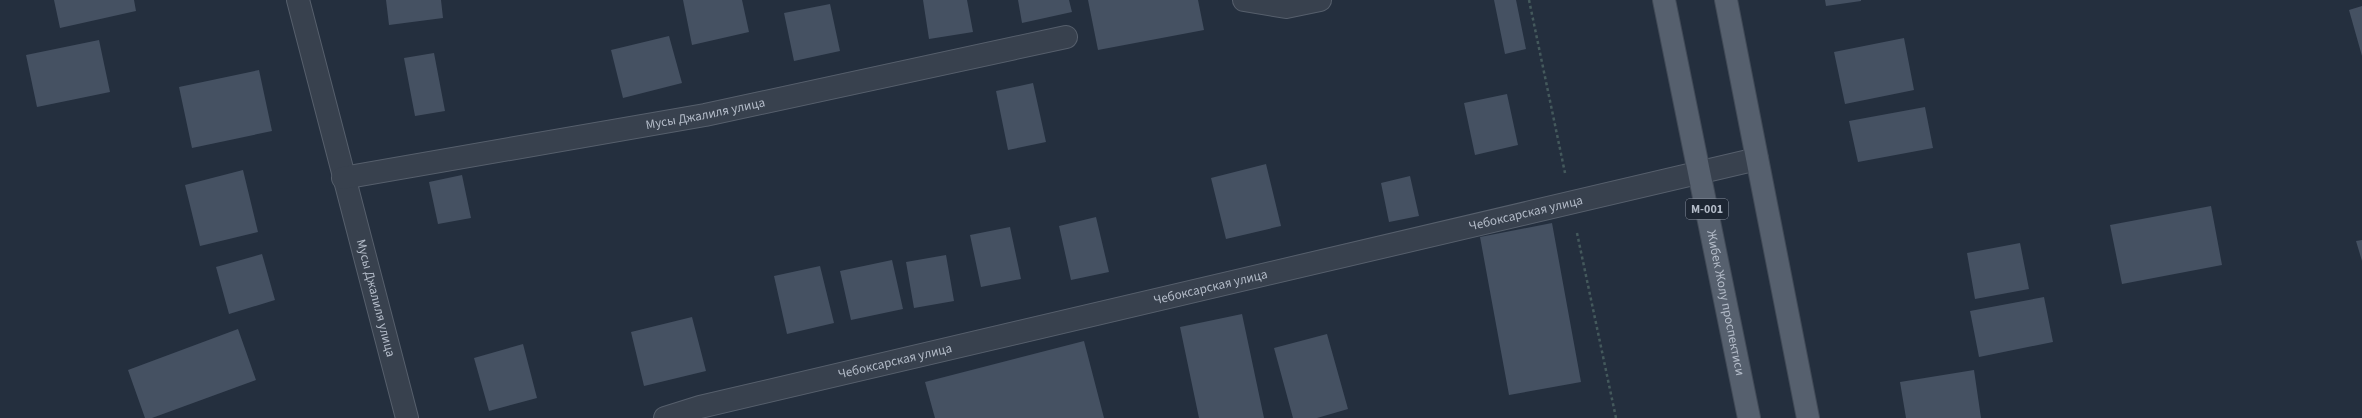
<svg xmlns="http://www.w3.org/2000/svg" width="2362" height="418" font-family="'Source Sans 3',sans-serif">
<style>
.building{fill:#455162}
.lines{fill:none;stroke-linecap:round;stroke-linejoin:round}
.minor-casing{stroke:#565f6c;stroke-width:24}
.major-casing{stroke:#414a57;stroke-width:24}
.path{stroke:#44595c;stroke-width:2.5;stroke-dasharray:3 3;stroke-linecap:butt}
.minor{stroke:#38414e;stroke-width:22}
.major{stroke:#56606e;stroke-width:22}
.labels{text-anchor:middle;dominant-baseline:central;stroke-width:3;stroke-linejoin:round;paint-order:stroke}
.shield{fill:#1d2633;stroke:#878f9c;stroke-width:1}
.shield-label{font-size:12px;font-weight:bold;fill:#b4bcc9}
.street-label{font-size:13px;fill:#b4bcc9;stroke:#1d2633}
</style>
<rect width="100%" height="100%" fill="#242f3e"/>
<path class="building" d="M54,0h80l2,11 -76,17z
M386,0h55l2,18 -54,7z
M683,0h59l7,32 -57,13z
M923,0h44l6,32 -44,7z
M1018,0h51l3,12 -50,11z
M1088,0h110l6,30 -106,20z
M1494,0h22l10,49 -21,5z
M1825,0h36v1l-35,5z
M830,4l10,47 -46,10 -10,-48z
M2362,6v50l-13,-46z
M669,36l13,47 -59,15 -12,-48z
M1904,38l10,52 -69,14 -11,-52z
M99,40l11,52 -73,15 -11,-52z
M434,53l11,58 -30,5 -11,-58z
M259,70l13,61 -80,17 -13,-61z
M1033,83l13,59 -38,8 -12,-59z
M1507,94l11,51 -43,10 -11,-52z
M1925,107l8,41 -75,14 -9,-41z
M1266,164l15,62 -55,13 -15,-61z
M243,170l15,62 -58,14 -15,-61z
M462,175l9,43 -33,6 -9,-42z
M1410,176l9,40 -30,6 -8,-39z
M2211,206l11,59 -100,19 -12,-59z
M1096,217l13,55 -38,8 -12,-54z
M1552,223l29,159 -72,13 -29,-158z
M1010,227l11,52 -40,8 -11,-52z
M2362,240v21l-6,-20z
M2020,243l9,46 -54,10 -8,-46z
M262,254l13,46 -46,14 -13,-47z
M946,255l8,46 -40,7 -8,-46z
M892,260l11,49 -52,11 -11,-49z
M820,266l14,57 -47,11 -13,-58z
M2044,297l9,45 -74,15 -9,-46z
M1242,314l22,104h-65l-19,-91z
M692,317l14,54 -62,15 -13,-54z
M238,329l18,51 -104,38h-7l-17,-48z
M1327,334l21,75 -31,9h-24l-19,-70z
M1084,341l20,77h-169l-10,-36z
M523,344l14,54 -48,13 -15,-53z
M1974,370l7,48h-75l-6,-36z"/>
<g class="lines">
<defs>
<g id="minor">
<path id="s1" d="M298,0l109,418"/>
<path d="M1244,0l42,7 34,-7"/>
<path id="s2" d="M343,178l362,-63 361,-78"/>
<path id="s3" d="M665,418l35,-11 1057,-248"/>
</g>
<g id="major">
<path id="s4" d="M1664,0l85,418"/>
<path d="M1726,0l82,418"/>
</g>
</defs>
<use href="#minor" class="minor-casing"/>
<use href="#major" class="major-casing"/>
<path class="path" d="M1529,0l36,173
M1577,233l39,185"/>
<use href="#minor" class="minor"/>
<use href="#major" class="major"/>
</g>
<g class="labels">
<rect class="shield" x="1686" y="199" width="42" height="20" rx="3"/>
<g class="shield-label">
<text x="1707" y="209">М-001</text>
</g>
<g class="street-label">
<text stroke="none"><textPath href="#s2" startOffset="368">Мусы Джалиля улица</textPath></text>
<text stroke="none"><textPath href="#s3" startOffset="885">Чебоксарская улица</textPath></text>
<text stroke="none"><textPath href="#s3" startOffset="561">Чебоксарская улица</textPath></text>
<text stroke="none"><textPath href="#s1" startOffset="308">Мусы Джалиля улица</textPath></text>
<text stroke="none"><textPath href="#s4" startOffset="309">Жибек Жолу проспектиси</textPath></text>
<text stroke="none"><textPath href="#s3" startOffset="237">Чебоксарская улица</textPath></text>
</g>
</g>
</svg>
